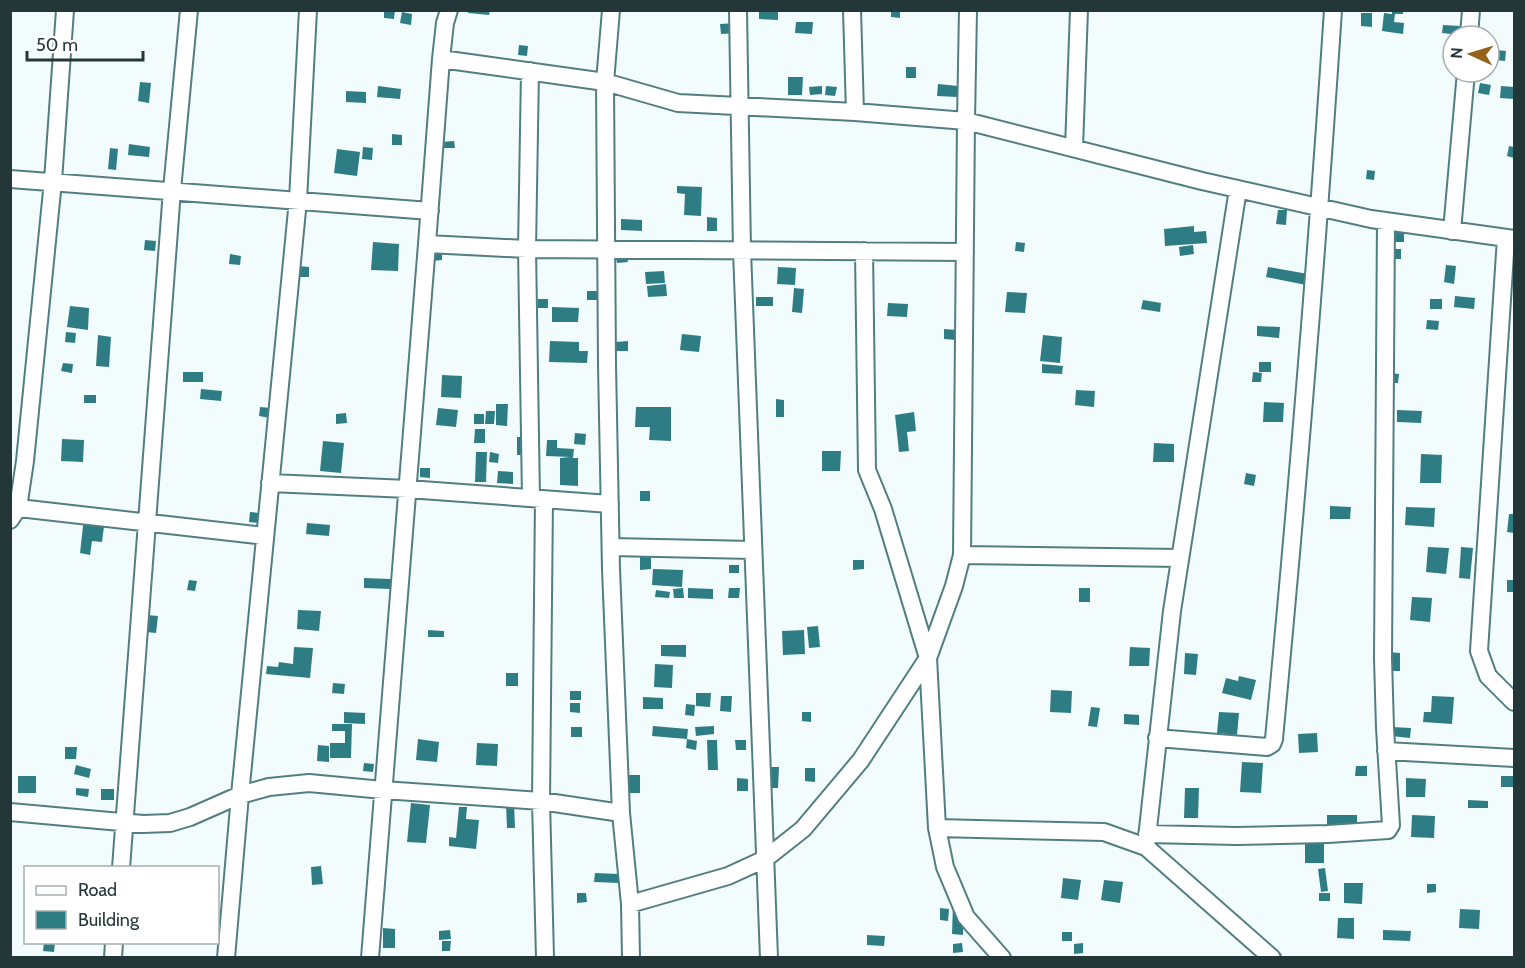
<svg xmlns="http://www.w3.org/2000/svg" width="1525" height="968" font-family="Cabin,sans-serif">
<style>
.building{fill:#2f7d84}
.lines{fill:none;stroke-linecap:round;stroke-linejoin:round}
.street-casing{stroke:#527e82;stroke-width:20}
.street{stroke:#fff;stroke-width:16}
</style>
<rect width="100%" height="100%" fill="#f3fcfd"/>
<path class="building" d="M384,10h11l-1,9 -10,-1z
M468,10h22l-1,5 -21,-2z
M759,10h19v10l-19,-1z
M891,10h9v8l-9,-1z
M1392,10h11v4h-8l-1,8 10,1 -1,11 -21,-3 2,-18 8,1z
M402,12l10,2 -1,11 -11,-2z
M1361,13h11v14l-11,-1z
M796,22h17l-1,12 -17,-1z
M736,23l1,10 -16,1 -1,-10z
M1443,25l18,1 -1,9 -18,-2z
M40,39l9,1 -1,9 -9,-1z
M519,45l9,1 -1,10 -9,-1z
M1496,50l10,1 -1,10 -10,-1z
M906,67h10v11h-10z
M788,77h15l-1,18h-14z
M140,82l11,1 -2,20 -11,-2z
M1480,83l11,2 -2,10 -11,-2z
M938,84l20,2 -1,11 -20,-1z
M378,86l23,3 -1,10 -23,-2z
M822,86v8l-12,1 -1,-8z
M826,86l11,1 -2,9 -10,-1z
M1501,86l13,1v12l-14,-1z
M346,91l20,1v11l-20,-1z
M392,134l10,1v10h-10z
M454,141l1,7h-14v-6z
M129,144l21,3 -1,10 -21,-2z
M1509,146l5,1v11l-7,-2z
M363,147l10,1 -1,12 -10,-1z
M110,148l8,1 -2,21 -8,-1z
M337,149l23,3 -3,24 -23,-3z
M1367,170l8,1 -1,9 -8,-1z
M677,186l25,1 -1,29 -17,-1 1,-21 -8,-1z
M1278,210h9l-1,15 -10,-1z
M707,217l10,1v13h-10z
M621,219l21,1v11l-21,-1z
M1194,226v6l12,-1 1,12 -42,3 -1,-17z
M1394,231h10v11h-10z
M145,240l11,1 -1,10 -11,-1z
M373,242l26,2 -1,27 -27,-1z
M1016,242l9,1 -1,9 -9,-1z
M1193,245l1,9 -14,2 -1,-9z
M1394,249h7v10h-8z
M431,251h11v9l-10,1z
M626,252l2,10 -11,1 -1,-9z
M230,254l11,2 -1,9 -11,-1z
M1446,265l10,1 -2,18 -10,-2z
M298,266l11,1v10h-12z
M778,267l18,1 -1,17 -18,-1z
M1268,267l40,7 -2,11 -40,-8z
M664,271l1,12 -19,1 -1,-12z
M666,284l1,12 -19,1 -1,-11z
M794,288l10,1 -2,24 -10,-1z
M587,291h11l-1,9h-10z
M1007,292l20,1 -2,20 -20,-1z
M1455,296l20,2 -1,11 -20,-2z
M756,297h17v9h-17z
M538,299h10v9h-10z
M1430,299h12v10h-12z
M1143,300l18,3 -1,9 -19,-3z
M888,303l20,1 -1,13 -20,-1z
M70,306l19,2 -1,22 -21,-3z
M552,307l27,1 -1,14h-26z
M1427,320l12,1 -1,9 -12,-1z
M1257,326l23,1 -1,11 -22,-2z
M944,329l13,1 -1,10 -12,-1z
M66,332l10,1 -1,10 -10,-1z
M682,334l19,2 -2,16 -19,-2z
M98,335l13,2 -2,30 -13,-1z
M1043,335l19,2 -2,26 -20,-2z
M550,341l29,1v9h9l-1,12 -38,-1z
M628,341v10h-12v-9z
M1259,362h12v10h-12z
M63,363l10,1 -1,9 -11,-2z
M1042,364l21,2 -1,8 -20,-1z
M183,372h20v10h-20z
M1253,372l9,1 -1,9h-9z
M1390,373l9,1 -1,9h-9z
M442,375l20,1 -1,22 -20,-1z
M201,389l21,2 -1,10 -21,-2z
M1076,390l19,1 -1,16 -19,-2z
M84,395h12v8h-12z
M776,399l8,1v17h-8z
M1264,402l20,1 -1,19h-20z
M496,404h12l-1,22 -11,-1z
M260,407l11,1 -1,10 -11,-2z
M636,407h35v34l-22,-1 1,-13h-15z
M438,408l20,2 -2,17 -20,-2z
M1397,410l25,1 -1,12 -24,-1z
M486,411h9l-1,13h-9z
M914,412l2,19 -9,1 2,19 -10,1 -4,-37z
M346,413l1,10 -11,1v-10z
M474,414h10v10h-10z
M475,429h10v14h-11z
M575,433l11,1 -1,11 -11,-1z
M517,437h16v18h-16z
M62,439l22,1 -1,22 -22,-1z
M547,440h10v8l17,1 -1,9h5v28l-18,-1v-27l10,-1 -24,-1z
M323,441l21,2 -3,30 -21,-2z
M1154,443l20,1v18h-21z
M822,451h19l-1,20h-18z
M476,452h11l-1,30h-11z
M490,452l9,2 -1,9 -9,-1z
M1421,454l21,1 -1,28h-21z
M420,468h10v10l-10,-1z
M498,471l15,1v12l-16,-1z
M1246,473l10,2 -2,11 -10,-2z
M640,491h10v10h-10z
M1330,506l21,1 -1,12h-20z
M1406,507l29,1 -1,19 -29,-2z
M106,511l-4,31 -10,-1 -2,14 -10,-2 4,-36z
M250,512l10,1 -1,10 -10,-1z
M1509,514h5v19l-7,-1z
M307,523l23,2 -1,11 -23,-2z
M1428,547l21,1 -3,26 -20,-2z
M1461,547l12,1 -3,31 -11,-1z
M640,551h11v18l-11,1z
M853,560h11v9l-11,1z
M729,565h10v8h-10z
M653,569l30,1 -1,17 -30,-2z
M364,578l27,1v10l-27,-1z
M189,580l8,1 -2,10 -8,-1z
M1507,580h7v12h-7z
M683,588l1,10h-10l-1,-9z
M688,588l25,1v10l-25,-1z
M729,588h11l-1,10h-11z
M1079,588h11v14h-11z
M656,590l14,2 -1,6 -14,-1z
M1412,597l20,1 -2,24 -20,-2z
M298,610l23,1 -2,20 -22,-2z
M147,615l11,1 -2,17 -10,-1z
M818,626l2,21 -11,1 -2,-21z
M428,630l16,1v6h-16z
M804,630l1,24 -22,1 -1,-24z
M661,645h25v12l-25,-1z
M294,647l19,1 -3,30 -44,-4 1,-8 11,1 1,-5 14,2z
M1130,647l20,1 -1,18h-20z
M1389,652l11,1v18h-11z
M1185,653l13,1 -2,21 -12,-1z
M655,664l18,1 -1,23 -18,-1z
M506,673h12v13h-12z
M1239,676l17,4 -5,20 -29,-7 4,-15 12,3z
M333,683l12,1 -1,10 -12,-1z
M1051,690l21,1 -1,22 -21,-1z
M570,691h11v9h-11z
M696,693h15l-1,14 -14,-1z
M721,696h11l-1,16 -11,-1z
M1432,696l22,1 -2,27 -29,-2 1,-10h7z
M643,697l20,1v11h-20z
M570,703h10v10l-10,-1z
M686,704l9,1 -1,11 -9,-1z
M1091,707l9,1 -3,19 -9,-1z
M344,712l21,1v11l-21,-1z
M802,712h9v10l-9,-1z
M1219,712l20,1 -2,22 -20,-2z
M1124,714l15,1v10l-15,-1z
M332,724h20l-1,34h-21v-15h15v-12h-13z
M653,726l35,3 -1,10 -35,-3z
M714,726v8l-18,2 -1,-9z
M571,727h11v10h-11z
M1392,727l19,1 -1,10 -19,-2z
M1317,733l1,19 -19,1 -1,-19z
M418,739l21,3 -2,20 -21,-2z
M687,739l10,2 -1,9 -10,-2z
M707,740h10l1,30h-10z
M735,740h11v10h-10z
M477,743l21,1 -1,22 -21,-1z
M318,745l11,1v16l-12,-1z
M65,747h12l-1,12h-11z
M1242,762l21,1 -2,30 -21,-1z
M364,763l10,1 -1,8 -10,-1z
M76,765l15,4 -2,9 -15,-4z
M1356,766h11v10h-12z
M768,767h11l-1,21h-11z
M805,768h10v14l-10,-1z
M629,775h11v18h-12z
M18,776h18v17h-18z
M1501,776h13v11h-13z
M737,778l11,1v12h-11z
M1406,778l20,1 -1,18h-19z
M76,788l13,1 -1,8 -12,-2z
M1185,788h14l-1,30h-14z
M101,789h13v11h-13z
M1468,800l20,1v7h-20z
M411,803l19,2 -4,38 -19,-1z
M506,804h8l1,24h-8z
M459,807h8l-1,12 13,1 -3,29 -27,-3v-9l7,1z
M1327,815h30v10h-30z
M1412,815l23,1 -1,22 -23,-1z
M1305,844h19v19h-19z
M321,866l2,18 -11,1 -1,-18z
M1325,868l3,23 -7,1 -3,-23z
M595,873l24,1v9l-25,-1z
M1063,878l18,2 -3,20 -17,-2z
M1104,880l19,2 -3,21 -19,-3z
M1344,883h19l-1,21 -18,-1z
M1427,884h9v8l-9,1z
M577,893h9l1,9 -10,1z
M1319,893h11v8h-11z
M953,904h11l-1,31 -11,-1z
M940,908l9,1 -1,12 -8,-1z
M1460,909l20,1 -1,19 -20,-1z
M1338,918h16v21l-17,-1z
M383,928l12,1v19h-12z
M450,930l1,9 -12,1v-9z
M1383,930l28,1 -1,10 -27,-1z
M1062,932h10v9h-10z
M867,935l18,1 -1,10 -17,-1z
M442,941h9l-1,10h-8z
M44,942h11l-1,10 -11,-1z
M962,943l1,9 -10,1v-9z
M1083,943v10l-9,1v-10z"/>
<g class="lines">
<defs>
<path id="street" d="M611,10l-6,72 2,283 4,204 10,244
M738,10l4,241 27,707
M852,10l3,102
M1469,36l2,-26
M441,59l164,23 73,21 177,9 111,9 236,60 169,38 143,20
M530,71l-3,178 4,249
M1074,148l5,-138
M10,179l420,32
M1452,231l14,-159
M1506,238l-27,413 9,25 26,26
M427,244l100,5 438,3
M864,251l3,219 16,39 45,149 9,170 8,39 21,50 36,41
M270,483l138,6 202,15
M544,499l-3,302 4,157
M10,507l255,29
M10,520l8,-12 7,-47 28,-280 12,-171
M611,547l142,3
M962,555l218,3
M1157,738l110,9 5,-3 2,-5c23,-243 43,-486 59,-729
M1386,751l128,7
M10,812l133,12 27,-1 20,-6 50,-22 29,-8 40,-4 74,7 158,11 80,12 9,91 1,54
M937,828l167,4 42,15 126,111
M1147,834l90,2 91,-2 60,-4 3,-5 -6,-97 -2,-69 3,-438
M1146,847l26,-236 66,-422
M121,868l51,-678 17,-180
M630,904l98,-28 37,-17 38,-30 58,-69 67,-102 26,-72 8,-31 4,-434 2,-111
M113,958l1,-16
M226,958l14,-163 58,-595 10,-190
M370,958l57,-714 14,-185 4,-36 4,-13"/>
</defs>
<use href="#street" class="street-casing"/>
<use href="#street" class="street"/>
</g>
<rect width="1525" height="968" fill="none" stroke="#233638" stroke-width="24"/>
<rect x="24" y="866" width="195" height="78" fill="#ffffff" stroke="#a7afaf" stroke-width="1.5"/>
<rect x="36" y="886" width="30" height="9" fill="#ffffff" stroke="#a7afaf" stroke-width="1.5"/>
<text x="78" y="896" font-size="18" fill="#233638">Road</text>
<rect x="36" y="911" width="30" height="18" fill="#2f7d84" stroke="#a7afaf" stroke-width="1.5"/>
<text x="78" y="926" font-size="18" fill="#233638">Building</text>
<g transform="translate(1471 54) rotate(274)"><circle r="28" fill="#ffffff" stroke="#a7afaf" stroke-width="1.5"/>
<path d="M0-4.5L10 22L0 15L-10 22Z" fill="#966118"/>
<text y="-9" font-size="16" font-weight="bold" text-anchor="middle" fill="#233638">N</text>
</g>
<path d="M27 51v9h116v-9" fill="none" stroke="#233638" stroke-width="3"/>
<text x="36" y="51" font-size="18" fill="#233638" stroke="#ffffff" stroke-width="4.5" paint-order="stroke">50 m</text>
</svg>
